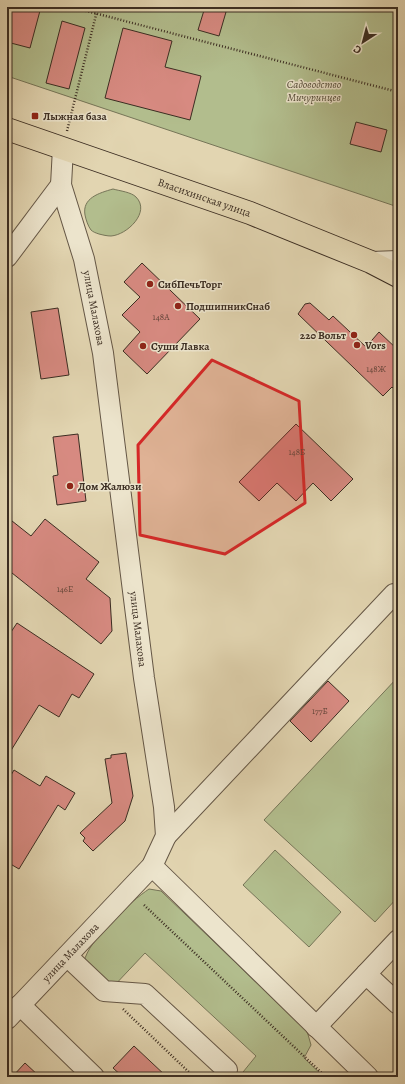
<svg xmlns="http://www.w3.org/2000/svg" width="405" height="1084" font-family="Alegreya,serif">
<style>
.green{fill:#b2bd8d;stroke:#767558}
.building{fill:#d78a81;stroke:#3b2d22}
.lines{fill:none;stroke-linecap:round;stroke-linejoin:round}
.minor-casing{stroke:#655746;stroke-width:22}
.highway-casing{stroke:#3b2d22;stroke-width:24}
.path{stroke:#3b2d22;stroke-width:2.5;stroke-dasharray:1 2;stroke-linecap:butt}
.minor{stroke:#ece4cc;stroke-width:20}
.highway{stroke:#e2d5b1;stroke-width:22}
.marked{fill:#d62828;fill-opacity:0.2;stroke:#d62828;stroke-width:3;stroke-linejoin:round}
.poi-dot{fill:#8f2418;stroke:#ece4cc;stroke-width:1.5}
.labels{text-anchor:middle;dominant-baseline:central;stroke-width:3;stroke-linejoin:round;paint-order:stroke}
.number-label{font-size:9px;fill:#62443a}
.park-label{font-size:11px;font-style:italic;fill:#534a37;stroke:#ece4cc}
.poi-label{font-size:11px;font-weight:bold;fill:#3b2d22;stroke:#ece4cc;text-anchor:start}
.street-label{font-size:11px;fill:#3b2d22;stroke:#ece4cc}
</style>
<rect width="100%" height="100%" fill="#e2d5b1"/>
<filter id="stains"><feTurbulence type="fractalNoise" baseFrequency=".005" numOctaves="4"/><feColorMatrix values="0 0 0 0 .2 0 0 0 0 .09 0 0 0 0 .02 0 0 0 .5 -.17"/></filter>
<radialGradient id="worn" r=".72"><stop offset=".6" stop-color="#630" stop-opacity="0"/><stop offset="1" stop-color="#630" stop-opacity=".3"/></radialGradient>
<path class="green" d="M7,7h391v200l-391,-131z
M113,189c7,2 18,3 23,8 15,15 -9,38 -25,39 -4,0 -8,-1 -12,-2 -3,-1 -6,-2 -8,-4 -3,-4 -5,-10 -6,-15 -3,-17 14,-22 28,-26z
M398,677v220l-23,25 -111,-102z
M275,850l66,62 -32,35 -66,-62z
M149,889l12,2 146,140 4,14 -7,13 20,19h-85l17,-21 -111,-103 -33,35 -28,-26c4,-22 47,-61 65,-73z"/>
<path class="building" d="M7,7h34l-11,41 -23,-6z
M205,7h5l16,5 -7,24 -21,-6z
M62,21l23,7 -16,61 -23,-6z
M123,28l49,13 -7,26 36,9 -11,44 -85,-22z
M356,122l31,8 -6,22 -31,-8z
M142,263l58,56 -53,55 -24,-23 17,-19 -18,-17 18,-18 -16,-15z
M310,303l19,17 4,-4 33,31 13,-15 19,18v43l-6,-6 -9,9 -85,-82 7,-10z
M58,308l11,67 -28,4 -10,-67z
M296,424l57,55 -22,22 -18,-18 -17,18 -19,-18 -18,18 -20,-19z
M78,434l8,67 -29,4 -4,-29 5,-1 -5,-38z
M7,517l24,19 14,-17 54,43 -13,17 24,19 2,33 -11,13 -94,-75z
M17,623l77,51 -15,24 -7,-4 -13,23 -20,-12 -32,52v-119z
M328,681l21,20 -38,41 -21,-21z
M126,753l7,43 -8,25 -32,30 -10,-10 2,-3 -5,-5 32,-30 -7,-44 6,-1v-3z
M14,770l26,16 6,-10 29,17 -10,17 -7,-5 -39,64 -12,-7v-80z
M134,1046l33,31h-44l-10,-9z
M25,1063l15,14h-28z"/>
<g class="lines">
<defs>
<g id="minor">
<path d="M7,257l54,-72"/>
<path d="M371,262l27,-1"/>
<path d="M166,836l228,-242 4,4"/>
<path d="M152,866l216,211"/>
<path d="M67,956l37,35 41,3 82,76"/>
<path d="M366,974l32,-34"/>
<path d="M20,1005l74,72"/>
<path id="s1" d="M7,1019l145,-153 14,-30 -2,-29 -20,-129 -41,-325 -19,-94 -23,-74 2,-37"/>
<path d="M316,1027l50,-53 32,30"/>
</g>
<g id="highway">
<path id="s2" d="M7,129l243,84 121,49 27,14"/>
</g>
</defs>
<use href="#minor" class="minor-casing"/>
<use href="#highway" class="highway-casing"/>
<path class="path" d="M71,7l327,85
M67,131l31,-124
M144,905l182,172
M123,1009l71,68"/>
<use href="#minor" class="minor"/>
<use href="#highway" class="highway"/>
</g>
<path class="marked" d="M212,360l87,41 6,102 -80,51 -85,-19 -2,-90z"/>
<g class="poi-dot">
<rect x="31" y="112" width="8" height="8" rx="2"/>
<circle cx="150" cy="284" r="4"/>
<circle cx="178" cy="306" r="4"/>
<circle cx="354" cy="335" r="4"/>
<circle cx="357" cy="345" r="4"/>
<circle cx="143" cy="346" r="4"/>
<circle cx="70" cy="486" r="4"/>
</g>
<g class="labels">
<g class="number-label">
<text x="161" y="317">148А</text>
<text x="376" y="369">148Ж</text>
<text x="297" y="452">148Б</text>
<text x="65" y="589">146Е</text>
<text x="320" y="711">177Б</text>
</g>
<g class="park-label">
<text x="314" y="84">Садоводство<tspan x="314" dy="13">Мичуринцев</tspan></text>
</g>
<g class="poi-label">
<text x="43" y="116">Лыжная база</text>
<text x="158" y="284">СибПечьТорг</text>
<text x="186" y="306">ПодшипникСнаб</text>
<text x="346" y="335" text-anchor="end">220 Вольт</text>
<text x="365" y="345">Vors</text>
<text x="151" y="346">Суши Лавка</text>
<text x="78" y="486">Дом Жалюзи</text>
</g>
<g class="street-label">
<text stroke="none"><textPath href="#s2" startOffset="209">Власихинская улица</textPath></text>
<text transform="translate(94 308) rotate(79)">улица Малахова</text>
<text transform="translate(138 629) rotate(83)">улица Малахова</text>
<text stroke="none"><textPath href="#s1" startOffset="92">улица Малахова</textPath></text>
</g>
</g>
<rect width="405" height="1084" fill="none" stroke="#e2d5b1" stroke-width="24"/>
<rect x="8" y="8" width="389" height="1068" fill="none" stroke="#3b2d22" stroke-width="2"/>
<rect x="12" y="12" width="381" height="1060" fill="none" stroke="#3b2d22"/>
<g transform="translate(363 42) rotate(216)" stroke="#ece4cc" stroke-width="3" paint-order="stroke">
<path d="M0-3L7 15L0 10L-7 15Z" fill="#3b2d22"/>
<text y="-6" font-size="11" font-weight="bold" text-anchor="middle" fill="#3b2d22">С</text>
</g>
<rect width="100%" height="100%" filter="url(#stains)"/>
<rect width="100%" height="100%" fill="url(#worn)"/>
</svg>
